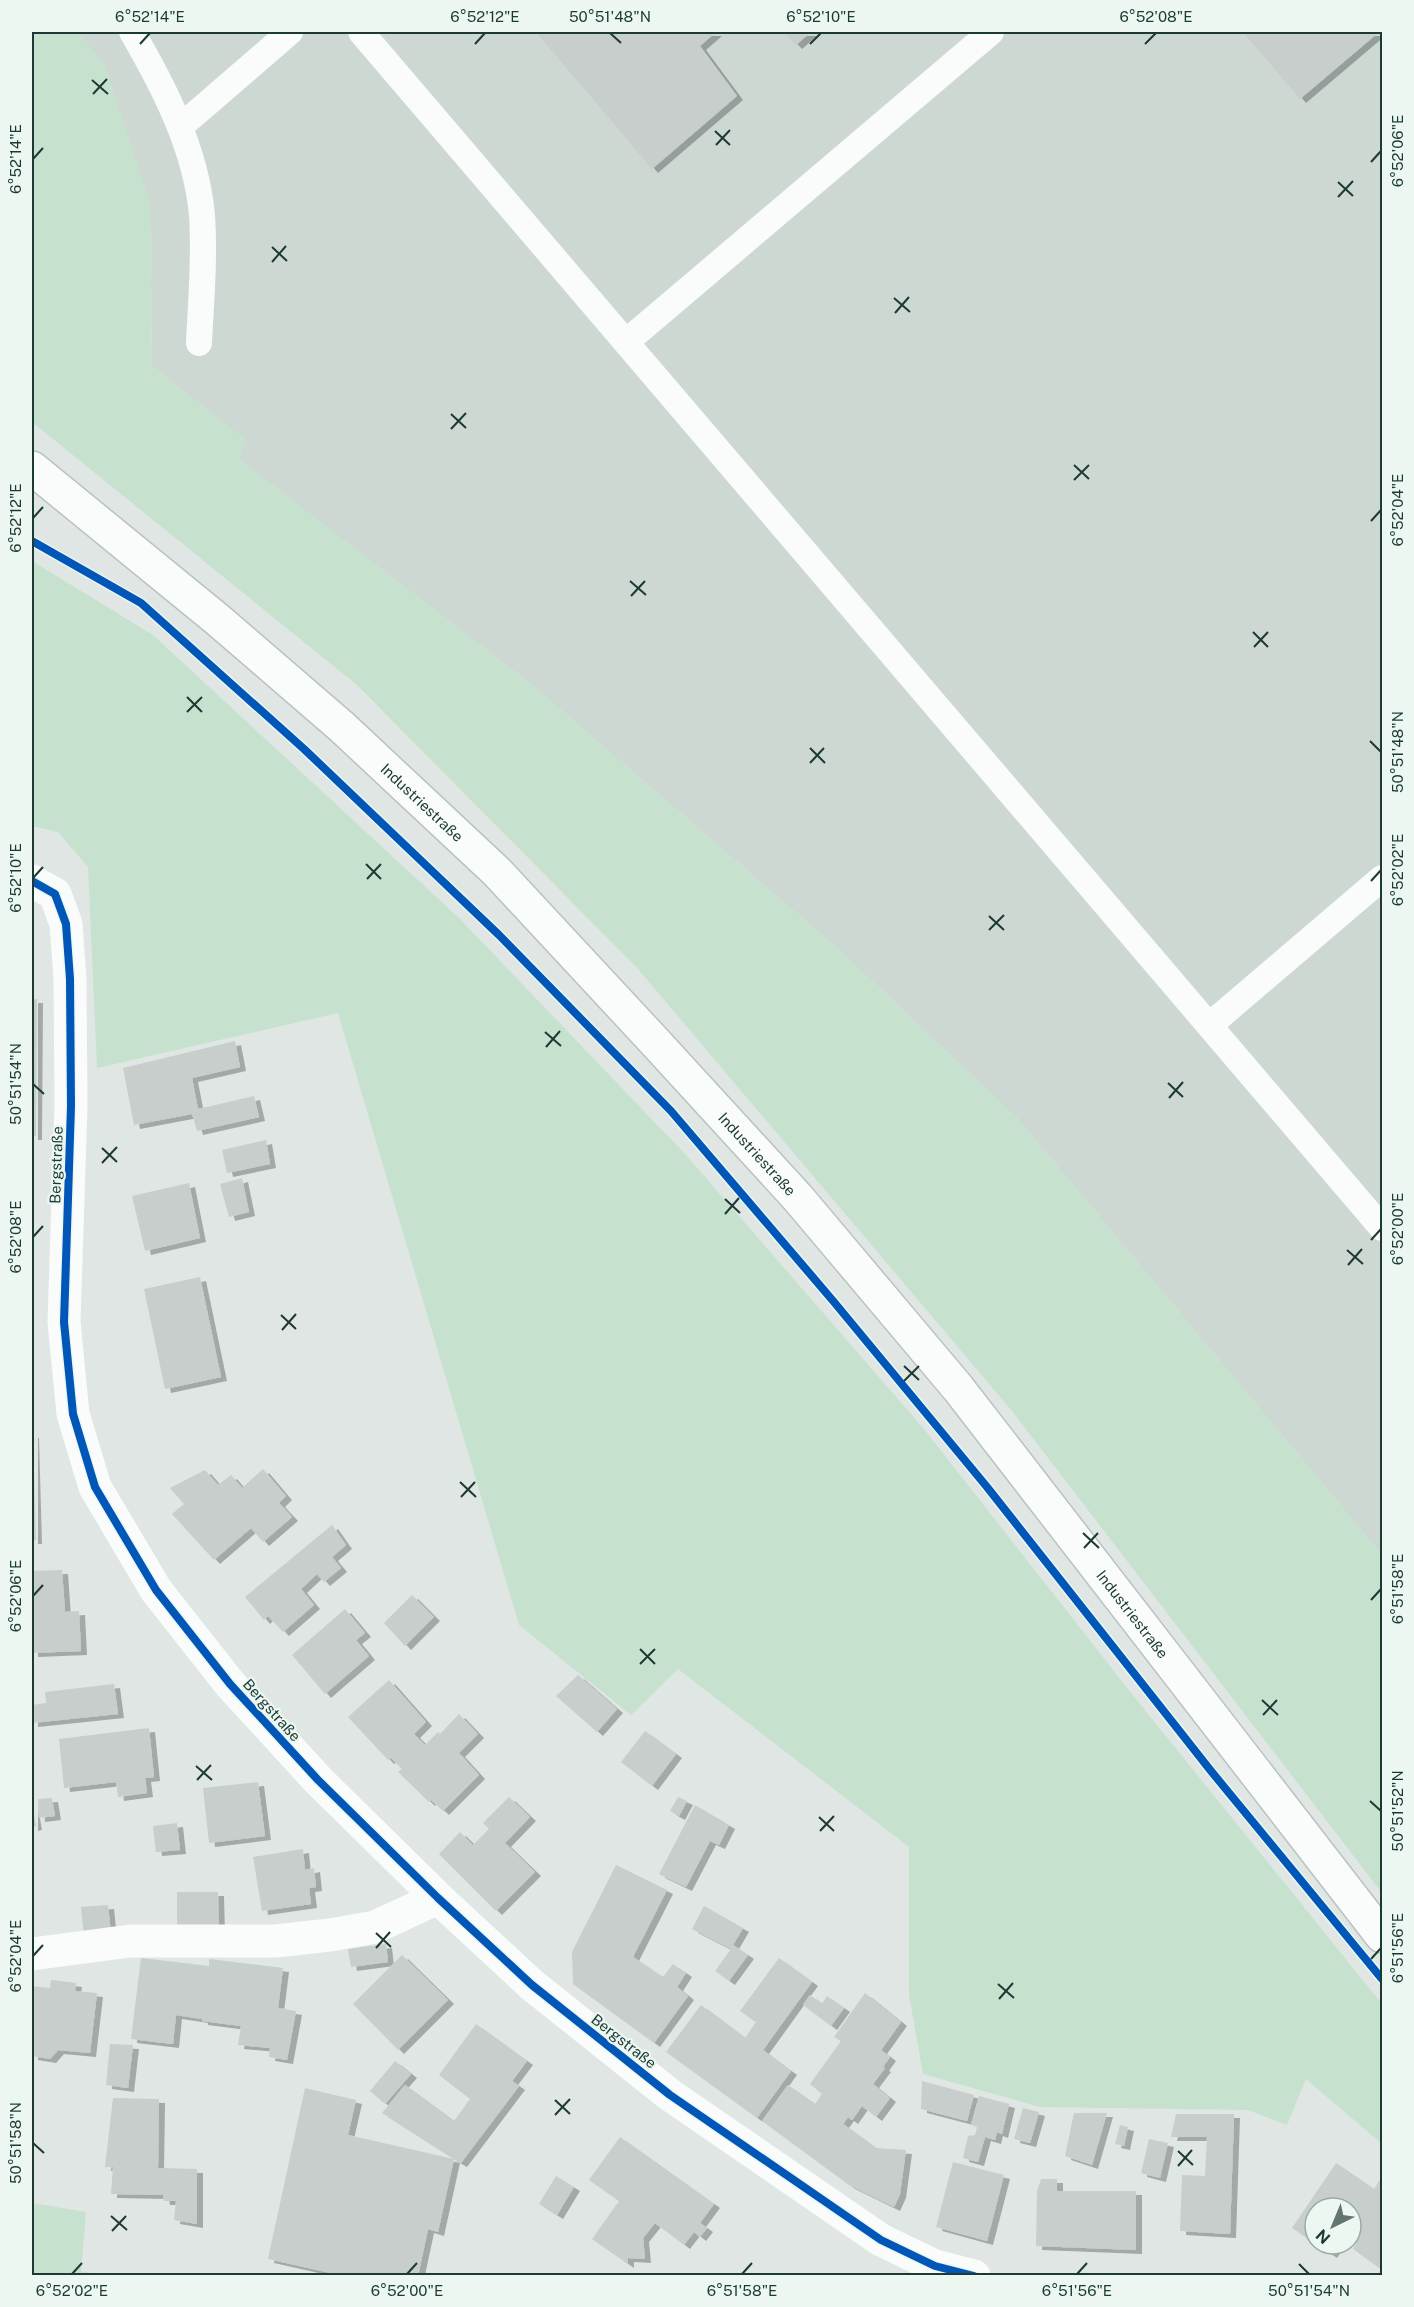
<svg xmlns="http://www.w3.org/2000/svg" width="1414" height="2307" font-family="'Public Sans',sans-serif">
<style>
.built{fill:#cdd8d3}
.green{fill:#c6e2cf}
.building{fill:#c7cecb;filter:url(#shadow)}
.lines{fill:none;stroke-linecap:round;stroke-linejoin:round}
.secondary-casing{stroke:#b8c3bf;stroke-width:36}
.service{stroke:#fafbfb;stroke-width:26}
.minor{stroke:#fafbfb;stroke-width:33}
.secondary{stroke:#fafbfb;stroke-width:33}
.cycleway-casing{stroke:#ecf7f2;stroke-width:11}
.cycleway{stroke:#0057b8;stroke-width:8}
.ticks{fill:none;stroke:#1c3a33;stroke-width:2}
.labels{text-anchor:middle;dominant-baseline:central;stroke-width:4.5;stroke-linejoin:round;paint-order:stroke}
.street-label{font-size:15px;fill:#1c3a33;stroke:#ecf7f2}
.neatline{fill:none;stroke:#1c3a33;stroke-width:2}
.ticks-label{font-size:15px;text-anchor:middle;fill:#1c3a33}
</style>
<defs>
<filter id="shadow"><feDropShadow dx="6" dy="4" stdDeviation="0" flood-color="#0004"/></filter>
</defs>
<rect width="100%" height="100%" fill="#e0e6e3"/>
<path class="built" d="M77,32h1305v1523l-364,-436 -180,-170 -306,-264 -294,-226 7,-19 -93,-74 -2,-163z"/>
<path class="green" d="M32,32h45l9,9 20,27 44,135 2,163 94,74 -7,19 293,226 306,264 180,170 364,436v338l-370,-482 -374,-442 -281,-284 -325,-263z
M32,561l121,74 306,283 227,237 238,274 204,260 254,315v140l-76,-65 -19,46 -39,-15 -208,-3 -117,-33 -14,-79v-148l-231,-178 -47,46 -112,-90 -181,-612 -241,55 -9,-201 -30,-35 -26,-6z
M32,2203l54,9 -5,59 17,4h-66z"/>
<path class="building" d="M536,32h180l-16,14 37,50 -85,73z
M784,32h27l-15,13z
M1243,32h136l-79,67z
M32,999h5l-1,137h-4z
M235,1041l5,26 -48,11 6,31 56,-13 5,21 -62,14 -5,-17 -58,11 -11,-57z
M266,1140l4,24 -43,9 -5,-23z
M242,1178l7,34 -20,5 -9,-33z
M189,1183l11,55 -55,13 -13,-55z
M200,1277l21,100 -56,12 -21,-100z
M32,1434h1l3,106h-4z
M263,1469l23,27 -7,7 13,14 -29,25 -12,-14 -37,32 -42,-46 12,-10 -14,-16 35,-18 13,15 13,-10 11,13z
M332,1525l14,20 -14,12 9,11 -17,14 -7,-8 -16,15 13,16 -31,27 -15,-16 -4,4 -19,-23z
M62,1570l3,42 14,-1 2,40 -49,2v-82z
M412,1595l22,22 -29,29 -21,-23z
M345,1609l20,24 -9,7 13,16 -44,38 -33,-39z
M578,1675l39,34 -20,23 -41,-36z
M389,1680l37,42 -12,12 11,11 13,-13 2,2 19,-20 19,20 -19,19 20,22 -36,36 -12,-11 -2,2 -31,-30 4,-3 -11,-11 -3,2 -40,-43z
M114,1684l4,30 -86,9v-18l14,-2 -1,-11z
M149,1728l5,49 -9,1 2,15 -29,4 -2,-15 -52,6 -5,-49z
M645,1731l31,23 -24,32 -31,-24z
M258,1782l7,54 -56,7 -6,-55z
M509,1797l21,20 -25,26 30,29 -39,39 -57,-57 21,-22 13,13 16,-16 -6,-6z
M678,1797l9,4 -8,15 -9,-5z
M52,1798l3,18 -16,2 -1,-19z
M32,1803l4,23 -4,1z
M695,1805l34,20 -10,20 -9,-4 -24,46 -27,-13z
M177,1823l3,27 -24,2 -3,-26z
M303,1849l2,21 9,-2 2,19 -7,1 2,16 -49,7 -9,-54z
M616,1865l51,25 -34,67 30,20 10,-13 13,9 -9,14 11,9 -34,47 -81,-59 -1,-32z
M177,1892h41l1,40 -42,1z
M108,1905l3,29 -27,2 -3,-29z
M704,1906l39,22 -10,17 15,10 -19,26 -14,-10 16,-22 -39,-20z
M386,1944l2,18 -37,5 -3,-18z
M402,1955l46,45 -50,50 -45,-46z
M141,1958l68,8v-7l74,9 -5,40 18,3 -9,49 -18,-3 1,-9 -32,-3 3,-19 -39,-5v-2l-26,-4 -3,29 -42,-5z
M779,1958l33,24 -49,68 28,21 -34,47 -91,-66 35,-47 44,33 11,-16 -16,-11z
M51,1980l25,3 -1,8 22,2 -7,60 -32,-3 -8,9 -18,-3v-70l18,2z
M865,1993l36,29 -20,28 9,7 -7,10 2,1 -12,16 17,14 -14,19 -14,-11 -10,14 -4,-3 -5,7 33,24 30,2 -6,44 -6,13 -45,-22 -87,-64 26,-36 27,19 7,-10 -12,-10 31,-43 -7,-4z
M810,1995l12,9 5,-8 17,12 -13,18 -28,-21z
M476,2024l51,37 -15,20 7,5 -58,77 -7,-4 -16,73 -10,-3 -10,47h-74l-76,-17 37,-171 51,12 -8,35 106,24 -72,-46 23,-28 49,36 16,-22 -31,-24z
M110,2044l23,1 -5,43 -22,-3z
M395,2061l16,13 -26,30 -15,-13z
M922,2081l52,14 -7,26 -46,-12z
M979,2096l30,8 -7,30 -5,-2 -2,8 -10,-3 -7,25 -15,-4 5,-22 7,-1 2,-8 -6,-2z
M113,2098l46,1 -1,69 39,1v55l-23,-4 2,-19h-12l-1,-6 -52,-1 2,-27h-8z
M1023,2108l16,4 -9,31 -16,-4z
M1074,2113h33l-15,52 -27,-9z
M1176,2114h58l-4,120 -50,-3 2,-56 23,1 2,-39h-36z
M1120,2125l8,2 -4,19 -9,-2z
M620,2137l94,67 -14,19 7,5 -7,9 -6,-5 -10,13 -29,-22 -12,15 2,21 -17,-1v6l-36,-25 27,-38 -30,-21z
M1149,2139l19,4 -8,35 -19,-5z
M953,2162l51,13 -17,66 -51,-14z
M1336,2163l38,26 7,-11 1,2v90l-29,-21 4,-7 -6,-4v-30h-36v35l-23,-15z
M556,2176l18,11 -17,28 -18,-11z
M1041,2179h16v12h79v59l-100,-4 1,-55z
M1316,2244h22l-7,10z"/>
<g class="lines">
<defs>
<g id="secondary">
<path id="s1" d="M32,468l186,152 124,107 155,145 159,171 142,155 160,190 424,548"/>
</g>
</defs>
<use href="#secondary" class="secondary-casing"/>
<path class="service" d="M132,32c32,55 64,117 70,183 3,42 -1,85 -3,128
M361,32l1021,1196
M180,127l110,-95
M626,342l365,-310
M1211,1024l171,-146"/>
<path class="minor" d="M32,881l23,13 11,30 4,55 1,127 -7,216 9,92 22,73 61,103 74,94 88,96 120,118 94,87 138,110 211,145 54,26 39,10
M32,1954l98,-13h146l54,-6 45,-8 63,-29"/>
<use href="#secondary" class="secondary"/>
<defs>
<path id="cycleway" d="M32,541l109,62 163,146 195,186 172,176 163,191 153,185 224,284 171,208
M32,881l23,13 11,30 4,55 1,127 -7,216 9,92 22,73 61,103 74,94 88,96 120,118 94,87 138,110 211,145 54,26 39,10"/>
</defs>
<use href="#cycleway" class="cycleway-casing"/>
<use href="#cycleway" class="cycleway"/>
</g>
<path class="ticks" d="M610,33l11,10M140,44l10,-11M475,44l10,-11M810,44l11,-11M1145,44l11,-11M92,80l16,14M93,94l14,-15M715,131l15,14M716,145l14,-15M33,159l10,-11M1371,162l10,-11M1338,182l15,14M1338,197l15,-16M272,247l15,14M272,262l14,-16M894,298l16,14M895,313l14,-16M451,414l15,14M451,429l15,-16M1074,465l15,14M1074,480l15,-15M33,518l10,-11M1371,521l10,-11M630,581l16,14M631,596l14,-15M1253,632l15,15M1254,647l14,-15M187,697l15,15M187,712l15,-15M1370,741l11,11M810,748l15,15M810,763l14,-15M366,864l15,15M33,878l10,-11M367,879l14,-15M1371,881l10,-11M989,916l15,14M989,930l15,-15M545,1032l16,14M546,1047l14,-16M1168,1083l15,14M33,1084l11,10M1169,1098l14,-16M102,1148l15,14M102,1163l15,-16M725,1199l15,14M725,1214l14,-16M33,1237l10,-11M1371,1240l10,-11M1347,1250l16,14M1348,1265l14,-16M281,1315l15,14M282,1330l14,-16M904,1366l15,14M904,1381l15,-15M460,1482l16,15M461,1497l14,-15M1083,1533l16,15M1084,1548l14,-15M33,1596l10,-11M1371,1600l10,-11M640,1649l15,15M640,1664l15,-15M1262,1700l16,15M1263,1715l14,-15M196,1766l16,14M197,1780l14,-15M1370,1801l11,10M819,1817l15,14M820,1831l14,-15M376,1933l15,14M376,1948l14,-16M33,1956l10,-11M1371,1959l10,-11M998,1984l16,14M999,1999l14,-16M555,2100l15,14M555,2115l15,-16M33,2143l11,10M1178,2151l15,14M1178,2166l14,-16M111,2216l16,14M112,2231l14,-15M1299,2264l10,10M72,2274l10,-11M407,2274l10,-11M742,2274l10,-11M1077,2274l10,-11"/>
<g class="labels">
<g class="street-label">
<text stroke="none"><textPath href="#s1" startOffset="514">Industriestraße</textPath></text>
<text stroke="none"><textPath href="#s1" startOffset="1000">Industriestraße</textPath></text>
<text transform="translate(56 1165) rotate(-88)">Bergstraße</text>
<text stroke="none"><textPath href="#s1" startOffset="1594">Industriestraße</textPath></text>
<text transform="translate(272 1710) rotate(48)">Bergstraße</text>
<text transform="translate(624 2041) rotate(38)">Bergstraße</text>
</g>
</g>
<rect width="1414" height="2307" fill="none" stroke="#ecf7f2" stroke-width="66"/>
<g transform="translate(1333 2226) rotate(223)"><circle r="28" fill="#ecf7f2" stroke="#99aba6" stroke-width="1.5"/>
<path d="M0-4.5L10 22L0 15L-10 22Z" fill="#617671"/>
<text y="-9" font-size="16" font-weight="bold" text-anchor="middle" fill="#1c3a33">N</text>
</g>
<rect x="33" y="33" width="1348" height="2241" class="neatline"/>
<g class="ticks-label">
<text x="150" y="22">6°52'14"E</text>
<text x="485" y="22">6°52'12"E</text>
<text x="610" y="22">50°51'48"N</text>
<text x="821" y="22">6°52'10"E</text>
<text x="1156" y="22">6°52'08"E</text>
<text transform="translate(1398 151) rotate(-90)" y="5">6°52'06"E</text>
<text transform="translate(16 159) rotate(-90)" y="5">6°52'14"E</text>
<text transform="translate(1398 510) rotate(-90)" y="5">6°52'04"E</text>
<text transform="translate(16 518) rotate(-90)" y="5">6°52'12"E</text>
<text transform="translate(1398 752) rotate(-90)" y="5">50°51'48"N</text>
<text transform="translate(1398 870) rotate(-90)" y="5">6°52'02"E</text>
<text transform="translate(16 878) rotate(-90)" y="5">6°52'10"E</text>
<text transform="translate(16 1084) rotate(-90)" y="5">50°51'54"N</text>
<text transform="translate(1398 1229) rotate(-90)" y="5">6°52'00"E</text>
<text transform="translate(16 1237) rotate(-90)" y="5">6°52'08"E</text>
<text transform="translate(1398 1589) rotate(-90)" y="5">6°51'58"E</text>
<text transform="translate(16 1596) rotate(-90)" y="5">6°52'06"E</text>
<text transform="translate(1398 1811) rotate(-90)" y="5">50°51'52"N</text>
<text transform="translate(1398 1948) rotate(-90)" y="5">6°51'56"E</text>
<text transform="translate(16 1956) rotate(-90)" y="5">6°52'04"E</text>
<text transform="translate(16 2143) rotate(-90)" y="5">50°51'58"N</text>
<text x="72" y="2296">6°52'02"E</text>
<text x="407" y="2296">6°52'00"E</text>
<text x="742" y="2296">6°51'58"E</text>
<text x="1077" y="2296">6°51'56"E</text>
<text x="1309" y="2296">50°51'54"N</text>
</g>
</svg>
